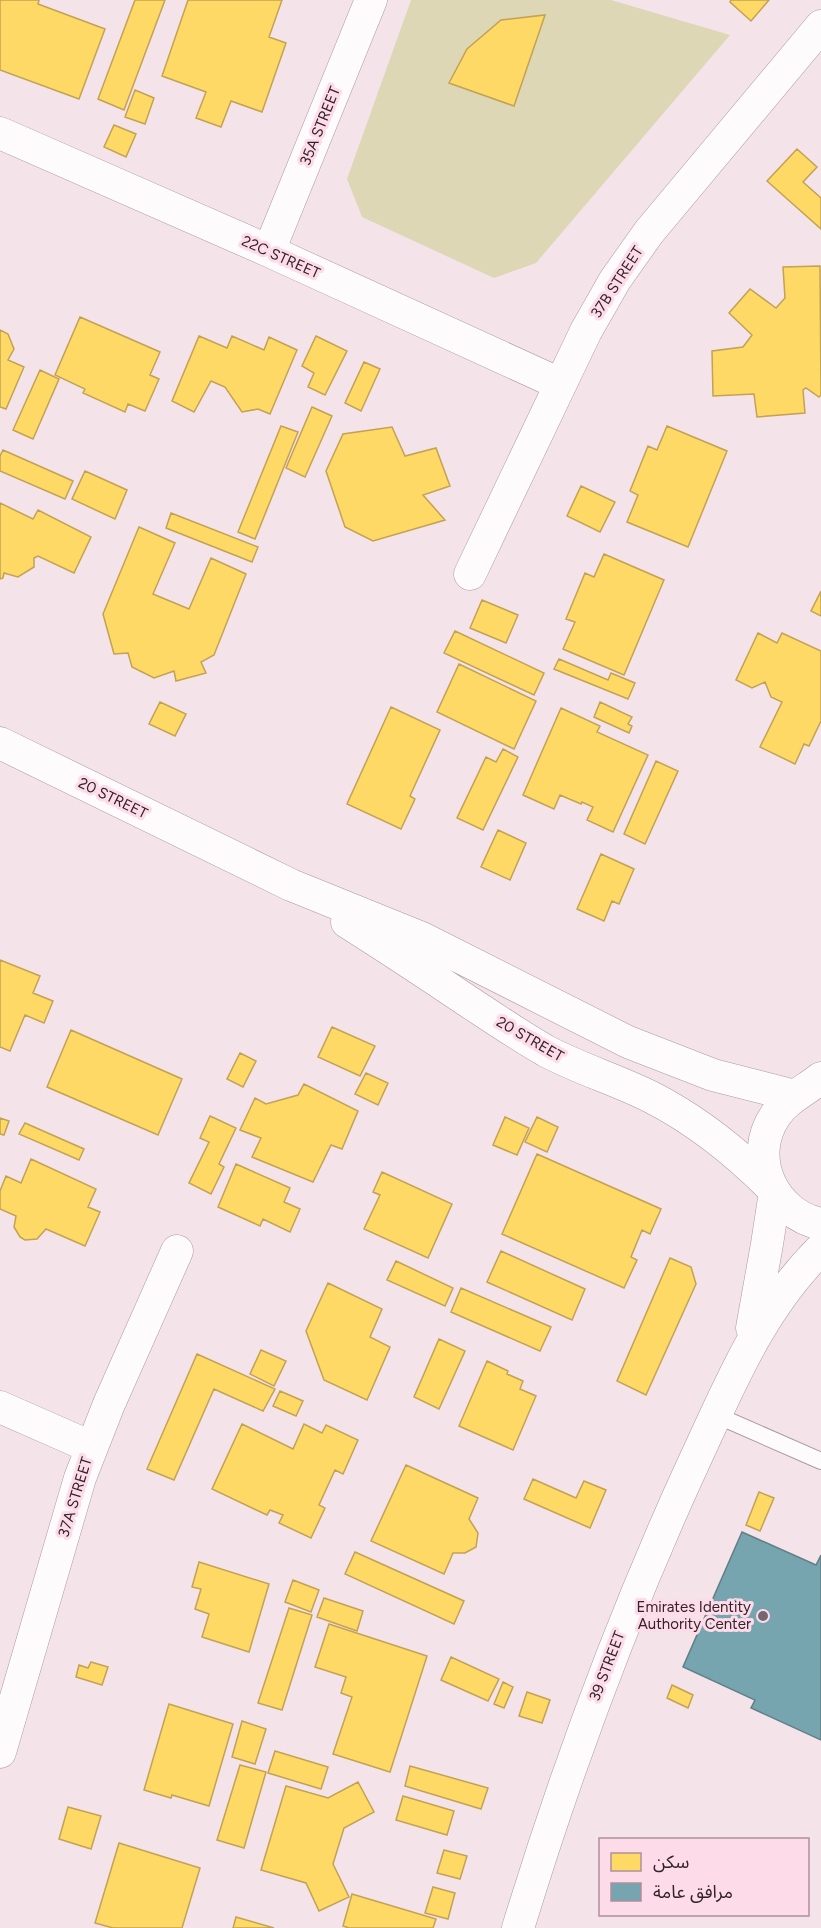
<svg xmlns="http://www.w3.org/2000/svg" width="821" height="1928" font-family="Figtree,'Noto Sans Arabic',sans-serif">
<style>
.park{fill:#ddd7b5}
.homes{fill:#ffd966;stroke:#c2a254;stroke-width:1.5}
.public{fill:#76a5af;stroke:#627e87;stroke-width:1.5}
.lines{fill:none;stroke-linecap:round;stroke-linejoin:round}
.lane-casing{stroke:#a99aa0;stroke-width:18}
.street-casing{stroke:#a99aa0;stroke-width:33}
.lane{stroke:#fefbfc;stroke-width:16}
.street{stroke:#fefbfc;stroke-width:32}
.poi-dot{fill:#76666d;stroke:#fddbe9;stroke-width:2}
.labels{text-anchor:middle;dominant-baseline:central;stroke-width:6;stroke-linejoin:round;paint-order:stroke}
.street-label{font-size:15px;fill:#322329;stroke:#fddbe9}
.poi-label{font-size:15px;fill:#322329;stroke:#fddbe9;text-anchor:end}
</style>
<rect width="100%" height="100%" fill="#f5e3ea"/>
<path class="park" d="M411,0h200l119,35 -194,228 -42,15 -132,-61 -15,-38z"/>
<path class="homes" d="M0,0h39l-1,4 67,25 -26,70 -79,-29z
M135,0h30l-41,110 -26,-11z
M188,0h94l-13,37 17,6 -24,69 -31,-11 -10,26 -25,-9 10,-26 -44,-16z
M731,0h38l-18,21 -21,-19z
M545,15l-31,91 -65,-23 18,-34 34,-29z
M135,90l19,8 -9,26 -20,-7z
M114,125l22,9 -10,23 -22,-10z
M797,149l20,18 -14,15 18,16v31l-54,-48z
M820,266l1,129 -2,2 -13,-9 -3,2 2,23 -48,4 -3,-23 -41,2 -1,-45 31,-4 9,-12 -23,-22 21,-24 26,19 9,-10 -2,-31z
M80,317l80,35 -10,23 9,4 -14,32 -17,-7 -3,8 -42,-19 2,-4 -30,-14z
M0,330l8,4 6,15 -6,11 16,7 -18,42 -6,-2z
M199,336l28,12 5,-12 32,14 5,-13 28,13 -27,64 -12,-5 -16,3 -17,-25 -14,-6 -17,31 -22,-11z
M316,336l31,15 -22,44 -17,-8 6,-14 -12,-7z
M364,362l16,7 -19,42 -16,-8z
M40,370l19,9 -26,60 -20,-9z
M312,407l20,9 -27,61 -19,-9z
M281,426l17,6 -43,107 -17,-7z
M667,426l60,25 -39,96 -61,-25 11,-27 -8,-4 18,-45 9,4z
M392,427l13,29 31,-8 14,38 -27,9 22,25 -72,21 -28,-14 -19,-56 17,-37z
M3,450l70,31 -8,18 -65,-28v-15z
M85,471l42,19 -12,29 -43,-20z
M581,486l34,16 -15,30 -33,-16z
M0,503l33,16 5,-9 53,27 -17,36 -36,-17 -4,2v9l-16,10 -14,-4 -1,5 -3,1z
M171,513l87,34 -6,15 -86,-34z
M139,527l36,16 -22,51 36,15 22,-51 35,16 -32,81 -13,7 5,11 -30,8 -2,-10 -20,7 -22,-11 -4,-14 -14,1 -11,-40z
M604,554l60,26 -40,95 -61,-26 12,-27 -9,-3 19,-46 9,4z
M821,591v25l-10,-5z
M482,600l36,15 -12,28 -36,-15z
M455,631l89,42 -10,22 -90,-42z
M758,633l19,10 5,-10 39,18v70l-12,25 -5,-2 -9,20 -35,-17 22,-45 -11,-5 -6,-15 -13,6 -16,-8z
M559,659l49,21 3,-7 24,10 -7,16 -74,-30z
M459,664l77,37 -22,48 -77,-37z
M160,702l26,12 -11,22 -26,-12z
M600,702l32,15 -4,7 4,2 -3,7 -35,-16z
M391,707l49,23 -30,66 5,3 -14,30 -54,-25z
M561,708l39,18 -3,6 51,23 -35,77 -26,-12 6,-13 -11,-5 -1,2 -21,-9 -6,14 -31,-14z
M503,749l15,8 -35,73 -26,-12 29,-61 10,5z
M656,761l22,10 -33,73 -21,-10z
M498,830l28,13 -16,37 -29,-13z
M601,854l33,15 -15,35 -7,-3 -8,20 -27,-12z
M0,960l40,16 -7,17 20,8 -9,22 -19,-8 -15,36 -10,-4z
M332,1027l43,19 -15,30 -42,-19z
M71,1030l111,49 -24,56 -111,-48z
M240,1053l16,8 -13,26 -16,-8z
M366,1073l22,10 -10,22 -23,-11z
M304,1084l54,27 -16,38 -11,-4 -18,37 -61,-25 9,-19 -21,-8 15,-32 11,6 32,-9z
M210,1116l26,12 -17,36 5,3 -13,27 -22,-11 20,-41 -9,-4z
M505,1117l24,11 -12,27 -24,-10z
M537,1117l21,10 -11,25 -22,-10z
M0,1118l9,3 -5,14 -4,-1z
M25,1123l59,26 -5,11 -60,-26z
M537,1154l124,55 -11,25 -8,-4 -11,27 6,3 -13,28 -122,-54z
M31,1159l65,30 -8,18 12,5 -15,34 -39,-17 -9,10 -12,1 -5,-3 -6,-10 2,-11 -16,-7v-18l6,-15 15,7z
M236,1164l54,24 -6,14 16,7 -10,23 -27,-13 -3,7 -42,-19z
M382,1172l70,32 -24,54 -64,-29 16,-34 -7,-3z
M501,1251l84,38 -13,31 -85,-38z
M670,1258l21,9 5,17 -50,111 -29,-14z
M396,1261l57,27 -8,18 -58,-26z
M328,1283l54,26 -12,28 20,10 -23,53 -43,-20 -18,-49z
M461,1288l90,39 -11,24 -89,-39z
M439,1339l26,12 -26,58 -25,-12z
M261,1350l25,11 -12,25 -24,-12z
M197,1354l78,35 -12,22 -49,-22 -40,91 -27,-11z
M487,1361l21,10 -1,3 16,7 -3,8 16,7 -23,54 -54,-24z
M280,1391l23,10 -7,15 -23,-10z
M242,1424l51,25 11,-25 18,9 4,-8 32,15 -15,34 -8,-4 -16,35 6,3 -14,30 -32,-15 4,-8 -13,-5 -3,5 -55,-26z
M406,1465l72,33 -9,21 9,14 -2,14 -11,6h-12l-9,21 -73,-33z
M533,1479l43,19 8,-17 22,9 -16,38 -66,-29z
M759,1492l15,6 -14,33 -14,-6z
M355,1552l109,49 -10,23 -109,-50z
M199,1562l70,22 -20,68 -47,-15 7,-23 -14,-5 6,-20 -9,-2z
M293,1580l26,10 -8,22 -26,-10z
M324,1598l39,13 -6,20 -40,-14z
M289,1608l23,7 -30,95 -24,-7z
M329,1624l98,32 -37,116 -57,-18 19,-57 -11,-4 5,-16 -31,-10z
M451,1657l48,22 -11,22 -47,-21z
M91,1662l17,5 -6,18 -26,-8 3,-12 9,3z
M503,1682l10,5 -9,21 -10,-4z
M672,1685l21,10 -5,13 -21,-10z
M527,1692l23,8 -8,23 -23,-7z
M169,1704l64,20 -24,82 -37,-11 -1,3 -27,-8z
M242,1721l24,8 -11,35 -23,-7z
M275,1751l53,16 -7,22 -53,-16z
M240,1765l26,7 -22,76 -27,-8z
M410,1766l78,22 -7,21 -76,-23z
M358,1782l16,30 -30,16 -11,36 16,33 -30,14 -13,-28 -45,-13 25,-84 42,12z
M403,1796l51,15 -7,24 -51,-15z
M68,1807l33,9 -10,33 -32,-10z
M119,1843l81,25 -18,60h-69l-18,-5z
M444,1850l23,6 -7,23 -23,-6z
M433,1887l22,6 -7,26 -23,-6z
M352,1894l84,25 -3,9h-84l-6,-2z
M236,1917l38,11h-41z"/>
<path class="public" d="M742,1532l74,33 5,-10v185l-70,-32 4,-8 -72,-33z"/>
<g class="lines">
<defs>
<path id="lane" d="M716,1415l105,46"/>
<path id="street" d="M0,133l269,118 291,133
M269,251l102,-251
M470,574l116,-243 29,-51 34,-48 172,-206
M0,743l291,142 131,53 206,104 85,33 82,21
M347,922c41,26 82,53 122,80 26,17 51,34 77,49 34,18 71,29 105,46 45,23 84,54 120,90
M821,1078c-15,12 -35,21 -46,38 -28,42 -2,98 46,108
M752,1328l15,-84 8,-52
M0,1407l91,40
M0,1752l80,-274 29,-74 68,-153
M518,1928c49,-160 106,-314 176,-466 36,-77 66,-153 127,-213"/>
</defs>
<use href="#lane" class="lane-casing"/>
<use href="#street" class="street-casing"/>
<use href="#lane" class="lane"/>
<use href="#street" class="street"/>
</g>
<circle class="poi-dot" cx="763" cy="1616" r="6"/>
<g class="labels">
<g class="street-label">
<text transform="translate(320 126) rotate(-68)">35A STREET</text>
<text transform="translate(281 257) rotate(24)">22C STREET</text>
<text transform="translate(617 282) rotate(-57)">37B STREET</text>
<text transform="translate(113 798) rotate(26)">20 STREET</text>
<text transform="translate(530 1039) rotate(30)">20 STREET</text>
<text transform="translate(75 1497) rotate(-73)">37A STREET</text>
<text transform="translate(607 1666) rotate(-69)">39 STREET</text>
</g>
<g class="poi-label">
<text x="751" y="1607">Emirates Identity<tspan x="751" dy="17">Authority Center</tspan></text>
</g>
</g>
<rect x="599" y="1838" width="210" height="78" fill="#fddbe9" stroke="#ac919c" stroke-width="1.5"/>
<rect x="611" y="1853" width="30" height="18" fill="#ffd966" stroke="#ac919c" stroke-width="1.5"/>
<text x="653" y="1868" font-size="18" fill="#322329">سكن</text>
<rect x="611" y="1883" width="30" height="18" fill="#76a5af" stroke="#ac919c" stroke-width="1.5"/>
<text x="653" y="1898" font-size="18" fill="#322329">مرافق عامة</text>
</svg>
